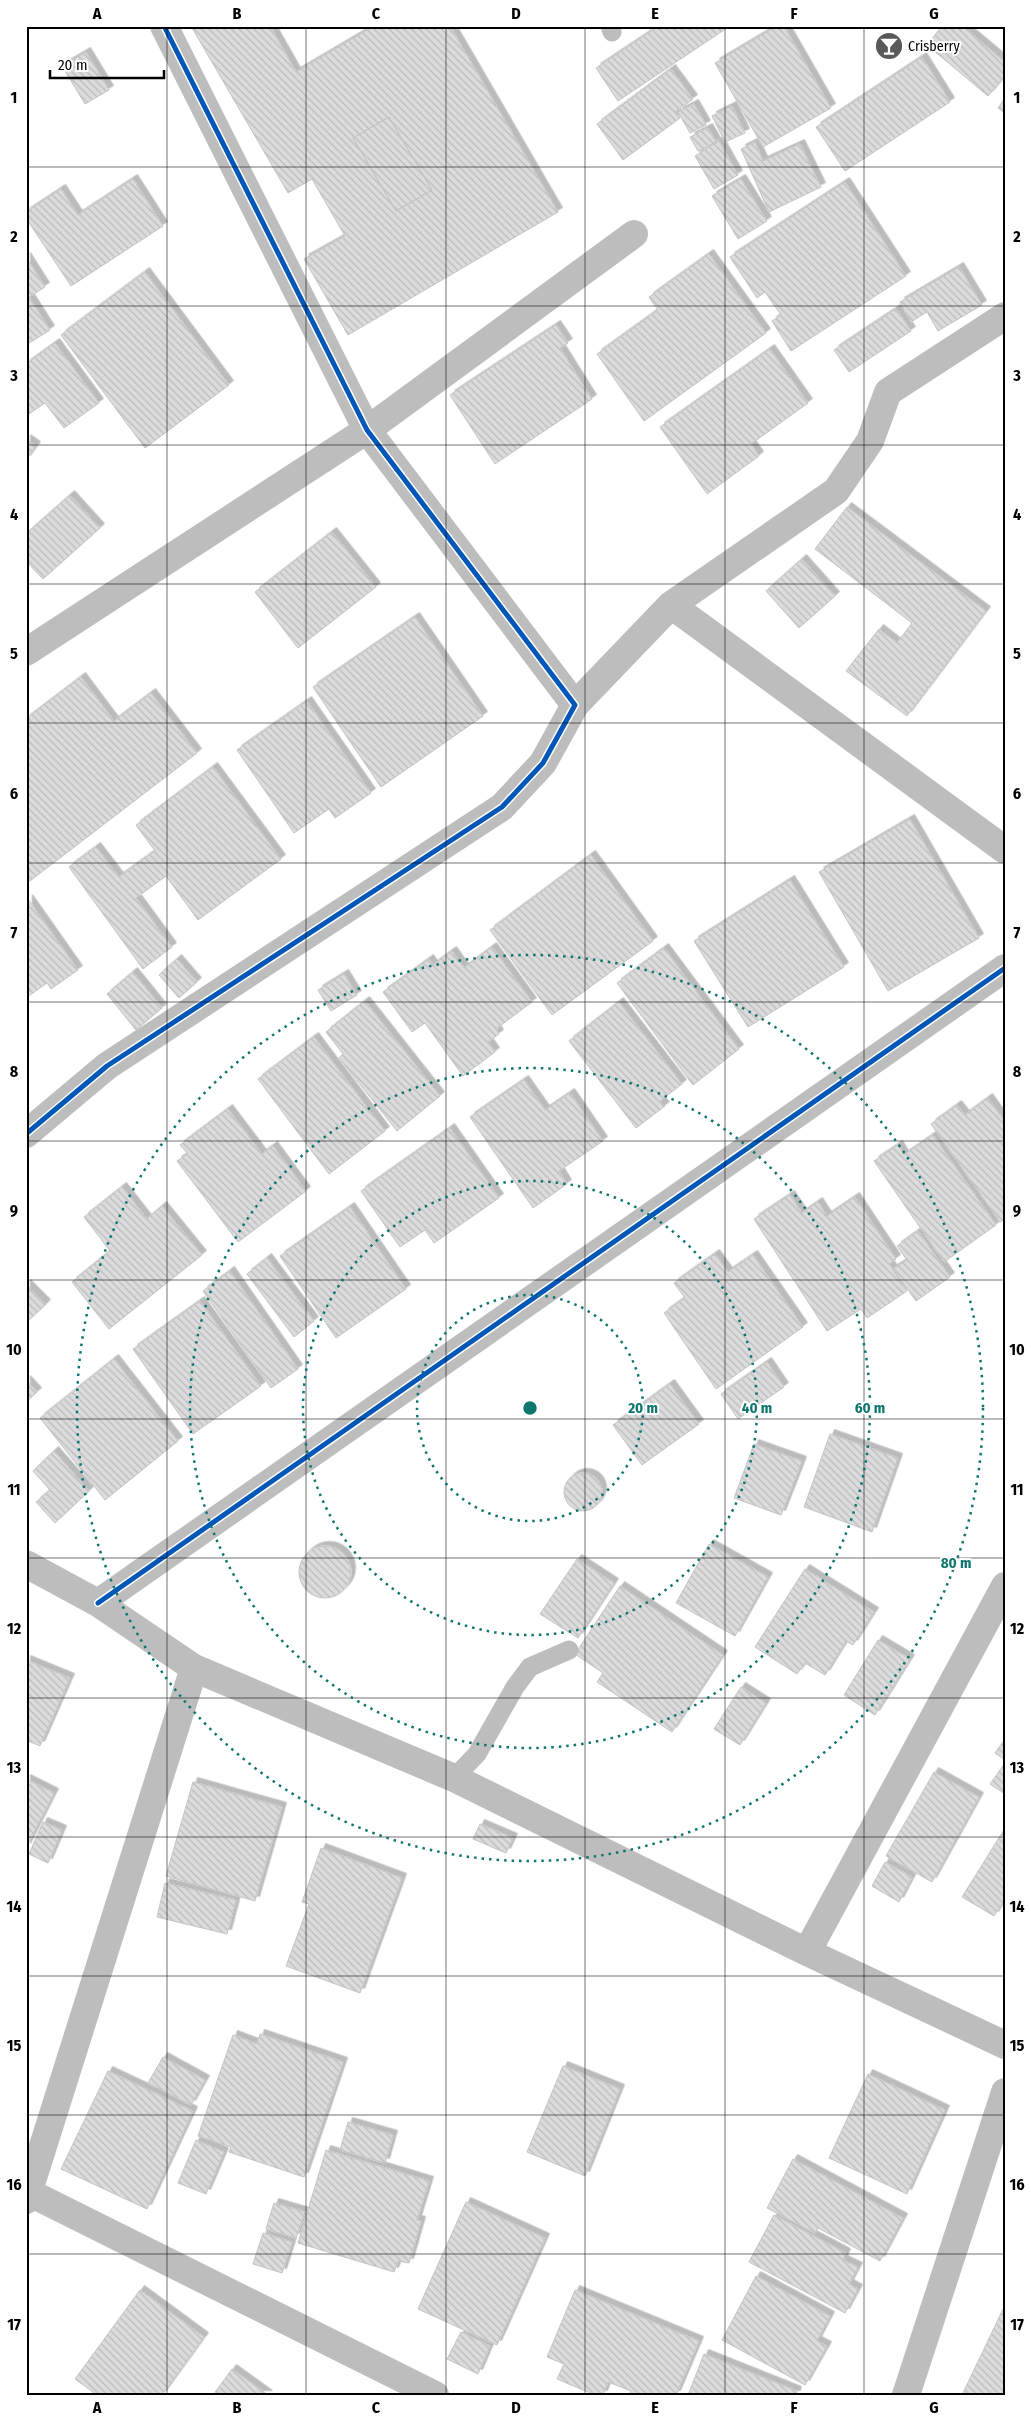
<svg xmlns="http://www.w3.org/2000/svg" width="1031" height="2421" font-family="'Fira Sans Condensed',sans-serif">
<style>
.building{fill:url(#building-back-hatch);stroke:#c4c4c4;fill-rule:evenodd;filter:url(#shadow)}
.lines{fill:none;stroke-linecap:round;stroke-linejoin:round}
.service{stroke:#bdbdbd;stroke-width:19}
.minor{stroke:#bdbdbd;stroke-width:28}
.cycleway-casing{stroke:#fff;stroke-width:8}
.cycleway{stroke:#0057b8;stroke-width:5}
.grid{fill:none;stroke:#000;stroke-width:1;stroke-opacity:0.55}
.ring{fill:none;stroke:#0f766e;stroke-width:2.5;stroke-dasharray:2.5 5}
.labels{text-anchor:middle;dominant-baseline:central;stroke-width:4;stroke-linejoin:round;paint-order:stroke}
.poi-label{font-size:14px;fill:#000;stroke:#fff;text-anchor:start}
.centre{fill:#0f766e;stroke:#fff;stroke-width:2.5}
.ring-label{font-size:15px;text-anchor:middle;font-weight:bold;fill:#0f766e;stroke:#fff;stroke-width:4;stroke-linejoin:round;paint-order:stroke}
.neatline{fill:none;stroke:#000;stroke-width:2}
.grid-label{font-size:16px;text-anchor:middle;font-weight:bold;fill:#000}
</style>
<defs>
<pattern id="building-back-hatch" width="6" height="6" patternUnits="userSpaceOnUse" patternTransform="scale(1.25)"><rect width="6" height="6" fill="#dcdcdc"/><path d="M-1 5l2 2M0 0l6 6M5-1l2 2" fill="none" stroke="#bbb"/></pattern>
<filter id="shadow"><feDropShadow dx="4.5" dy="-4.5" stdDeviation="0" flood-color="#0004"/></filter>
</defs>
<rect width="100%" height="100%" fill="#fff"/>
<path class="building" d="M191,26h79l26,46 78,-46h76l108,186 -210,123 -44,-76 41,-23 -33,-57 -24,14zM389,117l43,73 -36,21 -43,-73z
M659,26h71l-112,75 -22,-33z
M777,26h7l47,82 -68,39 -48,-84z
M942,26h20l43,36v14l-17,20 -61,-51z
M86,52l23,38 -24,14 -23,-38z
M922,57l28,45 -105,69 -29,-44z
M671,69l22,30 -18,13 5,6 -57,42 -26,-36z
M1005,98v15l-7,-5z
M694,104l12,21 -16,8 -12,-21z
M732,106l13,27 -20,9 -13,-26z
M389,117l43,73 -36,21 -43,-73z
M708,128l8,14 -18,9 -8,-14z
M719,141l19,34 -24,14 -19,-33z
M755,142l8,19 37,-17 21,43 -52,25 -28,-63z
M133,179l30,47 -92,60 -45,-68v-6l35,-23 17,26z
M741,179l26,42 -29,18 -26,-43z
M845,182l61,94 -115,75 -19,-30 9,-6 -16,-23 -8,6 -27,-41z
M709,254l57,79 -122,88 -47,-67 61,-44 -9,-13z
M26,257l19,30 -16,10 21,33 -24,15z
M959,267l23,38 -44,26 -11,-19 -16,10 -11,-20z
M145,272l84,113 -84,63 -84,-113z
M896,309l15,22 -62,41 -15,-22z
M556,325l12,18 -8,5 32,51 -97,65 -45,-69z
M55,343l44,60 -35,25 -19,-25 -19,13v-52z
M770,349l38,54 -57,41 8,12 -52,38 -47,-67z
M26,439l10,7 -10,14z
M70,495l30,33 -57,51 -17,-18v-27z
M847,507l139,104 -79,105 -61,-45 33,-42 18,14 15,-20 -97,-74z
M332,532l44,55 -78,61 -43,-56z
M802,559l33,37 -36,32 -33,-37z
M415,617l68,99 -102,71 -68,-100z
M81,677l33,44 37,-28 46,60 -171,131v-165z
M307,701l64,92 -36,25 -6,-9 -35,24 -57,-83z
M213,767l68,92 -83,61 -32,-44 -30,22 36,49 -29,22 -74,-102 27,-20 23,30 36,-26 -19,-26z
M910,819l69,119 -91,53 -69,-119z
M591,855l62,86 -101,74 -62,-85z
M790,880l54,87 -96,60 -54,-86z
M28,899l50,71 -27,19 -4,-6 -21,15z
M492,947l40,55 -36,27 3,5 -11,8 7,10 -32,24 -38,-53 -13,9 -29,-40 46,-33 4,6 19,-14 12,17z
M664,948l75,101 -46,36 -76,-102z
M177,959l20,23 -18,16 -20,-23z
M133,972l29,36 -26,22 -29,-36z
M344,974l13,21 -26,16 -13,-21z
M365,1001l75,95 -43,35 -58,-73 4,-4 -17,-22z
M619,1002l63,82 -22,17 5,5 -29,22 -67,-87z
M314,1037l71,94 -56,43 -71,-95z
M524,1080l21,30 25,-17 33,48 -44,30 8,13 -34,24 -63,-91z
M988,1098l17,24v97l-5,3 -69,-98 26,-19 8,10z
M228,1109l34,45 11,-8 33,45 -68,51 -61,-81 11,-7 -8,-9z
M450,1128l49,70 -65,45 -9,-13 -25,17 -39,-56z
M933,1135l63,90 -52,37 -70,-101 24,-16 6,10z
M122,1187l25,32 15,-13 40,49 -93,74 -37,-47 38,-31 -26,-34z
M790,1195l12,18 16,-11 9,14 28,-19 41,62 -7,5 18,27 -40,27 -6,-9 -34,22 -73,-112z
M350,1207l56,82 -70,49 -56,-82z
M918,1231l32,46 -34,24 -23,-32 14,-9 -10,-14z
M715,1254l13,18 25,-17 50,72 -87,62 -52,-76 21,-15 -11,-15z
M267,1258l47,63 -20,16 -47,-63z
M230,1271l68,98 -27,19 -68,-97z
M26,1284l20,20 -20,19z
M200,1301l61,85 -68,48 -60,-85z
M114,1359l64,82 -73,59 -65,-82z
M767,1362l17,25 -46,32 -17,-25z
M26,1380l11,12 -11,10z
M670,1384l29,40 -57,41 -29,-40z
M830,1434l68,24 -26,74 -68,-25z
M754,1444l48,17 -21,54 -47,-17z
M54,1451l35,40 -34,32 -19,-21 14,-12 -17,-19z
M564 1492a19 19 0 1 1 38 0a19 19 0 1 1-38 0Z
M709,1544l59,33 -33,59 -59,-33z
M299 1572a26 26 0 1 1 52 0a26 26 0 1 1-52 0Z
M577,1559l37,24 -36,55 -38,-24z
M805,1569l69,43 -21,33 -7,-4 -21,34 -20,-12 -8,11 -42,-27z
M620,1586l103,69 -51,77 -75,-50 6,-9 -28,-19z
M878,1640l32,19 -35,56 -31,-20z
M26,1660l44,18 -30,68 -14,-6z
M741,1687l25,16 -26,42 -26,-16z
M1005,1739v21l-10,-7z
M1005,1763v31l-15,-10z
M934,1772l45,25 -47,85 -46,-26z
M26,1779l28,14 -28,55z
M193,1782l89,25 -27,94 -89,-25z
M43,1822l19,8 -14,33 -19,-9z
M480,1824l33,14 -7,15 -33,-14z
M1005,1828v71l-11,17 -32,-19z
M321,1848l81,30 -42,115 -74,-27 23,-62 -7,-2z
M885,1862l27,15 -13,25 -27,-16z
M165,1883l71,17 -9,34 -70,-17z
M260,2034l83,28 -39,115 -75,-25 2,-5 -33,-11 35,-101 24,9z
M163,2057l42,23 -14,25 -43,-22z
M563,2066l57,23 -35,87 -58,-24z
M108,2071l85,40 -46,98 -86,-40z
M868,2074l77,36 -38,84 -78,-36z
M348,2122l45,13 -8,28 -45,-13z
M196,2140l28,12 -18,42 -28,-11z
M326,2150l103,31 -12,39 4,1 -12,42 -11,-2 -4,11 -96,-29z
M793,2159l110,59 -23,43 -62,-33 -3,5 -48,-25z
M466,2202l79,36 -48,107 -79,-36z
M274,2203l31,9 -9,26 -30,-9z
M774,2215l72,38 -3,7 15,7 -9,17 9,5 -13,24 -96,-51z
M263,2233l29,9 -10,31 -29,-9z
M756,2276l74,40 -13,25 10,5 -22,39 -83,-45z
M140,2290l64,47 -42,58h-65l-22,-16z
M575,2290l124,51 -23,54h-47l2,-4 -23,-9 -5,13h-8l-38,-16 7,-15 -17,-7z
M1003,2309h2v86h-43z
M461,2332l29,14 -12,28 -31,-15z
M704,2354l93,37 -1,4h-108z
M232,2369l36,26h-55z"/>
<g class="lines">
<path class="service" d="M610,26l2,6
M454,1778l23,-24 38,-67 15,-20 39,-17"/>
<path class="minor" d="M671,605l334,245
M26,652l341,-222 267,-196
M575,705l96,-100 165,-114 34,-50 18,-49 117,-76
M26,1134l81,-68 395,-259 41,-44 32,-58 -208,-275 -203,-404
M26,1564l72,39 96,65 260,110 353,174 198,93
M98,1603l907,-635
M807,1952l198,-366
M28,2192l407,203
M26,2200l168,-532
M906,2395l99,-303"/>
<defs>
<path id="cycleway" d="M26,1134l81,-68 395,-259 41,-44 32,-58 -208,-275 -203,-404
M98,1603l907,-635"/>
</defs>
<use href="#cycleway" class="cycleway-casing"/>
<use href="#cycleway" class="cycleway"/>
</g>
<path class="grid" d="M167,26v2369M306,26v2369M446,26v2369M585,26v2369M725,26v2369M864,26v2369M26,167h979M26,306h979M26,445h979M26,584h979M26,723h979M26,863h979M26,1002h979M26,1141h979M26,1280h979M26,1419h979M26,1558h979M26,1698h979M26,1837h979M26,1976h979M26,2115h979M26,2254h979"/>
<g class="ring">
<circle cx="530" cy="1408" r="113"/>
<circle cx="530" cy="1408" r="227"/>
<circle cx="530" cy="1408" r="340"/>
<circle cx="530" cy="1408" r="453"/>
</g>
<defs>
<symbol id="bar-disc" viewBox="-11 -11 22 22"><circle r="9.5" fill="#595959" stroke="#fff"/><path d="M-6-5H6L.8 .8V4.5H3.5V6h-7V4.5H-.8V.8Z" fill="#fff"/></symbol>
</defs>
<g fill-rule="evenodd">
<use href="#bar-disc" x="873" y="30" width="32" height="32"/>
</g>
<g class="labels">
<g class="poi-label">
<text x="908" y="46">Crisberry</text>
</g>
</g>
<circle cx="530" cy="1408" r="8" class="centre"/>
<g class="ring-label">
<text x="643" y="1413">20 m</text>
<text x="757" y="1413">40 m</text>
<text x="870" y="1413">60 m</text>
<text x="956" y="1568">80 m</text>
</g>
<rect width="1031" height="2421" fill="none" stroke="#ffffff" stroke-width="55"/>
<path d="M50 70v8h114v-8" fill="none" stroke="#000000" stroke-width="2.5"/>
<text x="58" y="70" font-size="15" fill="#000000" stroke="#ffffff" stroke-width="4" paint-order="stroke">20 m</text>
<rect x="28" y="28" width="976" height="2366" class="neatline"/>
<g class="grid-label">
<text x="97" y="19">A</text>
<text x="237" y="19">B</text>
<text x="376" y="19">C</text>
<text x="516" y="19">D</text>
<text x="655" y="19">E</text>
<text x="794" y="19">F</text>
<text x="934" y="19">G</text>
<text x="14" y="103">1</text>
<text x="1017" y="103">1</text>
<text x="14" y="242">2</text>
<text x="1017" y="242">2</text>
<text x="14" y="381">3</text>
<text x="1017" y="381">3</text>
<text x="14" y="520">4</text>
<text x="1017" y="520">4</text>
<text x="14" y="659">5</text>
<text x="1017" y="659">5</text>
<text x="14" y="799">6</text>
<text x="1017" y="799">6</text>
<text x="14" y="938">7</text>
<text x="1017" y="938">7</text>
<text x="14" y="1077">8</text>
<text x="1017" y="1077">8</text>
<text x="14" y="1216">9</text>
<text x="1017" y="1216">9</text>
<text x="14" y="1355">10</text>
<text x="1017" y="1355">10</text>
<text x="14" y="1495">11</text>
<text x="1017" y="1495">11</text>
<text x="14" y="1634">12</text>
<text x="1017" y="1634">12</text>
<text x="14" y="1773">13</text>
<text x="1017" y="1773">13</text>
<text x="14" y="1912">14</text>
<text x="1017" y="1912">14</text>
<text x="14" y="2051">15</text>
<text x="1017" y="2051">15</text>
<text x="14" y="2190">16</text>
<text x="1017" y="2190">16</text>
<text x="14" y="2330">17</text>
<text x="1017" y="2330">17</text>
<text x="97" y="2413">A</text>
<text x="237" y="2413">B</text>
<text x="376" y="2413">C</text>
<text x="516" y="2413">D</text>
<text x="655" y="2413">E</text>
<text x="794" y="2413">F</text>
<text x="934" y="2413">G</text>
</g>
</svg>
